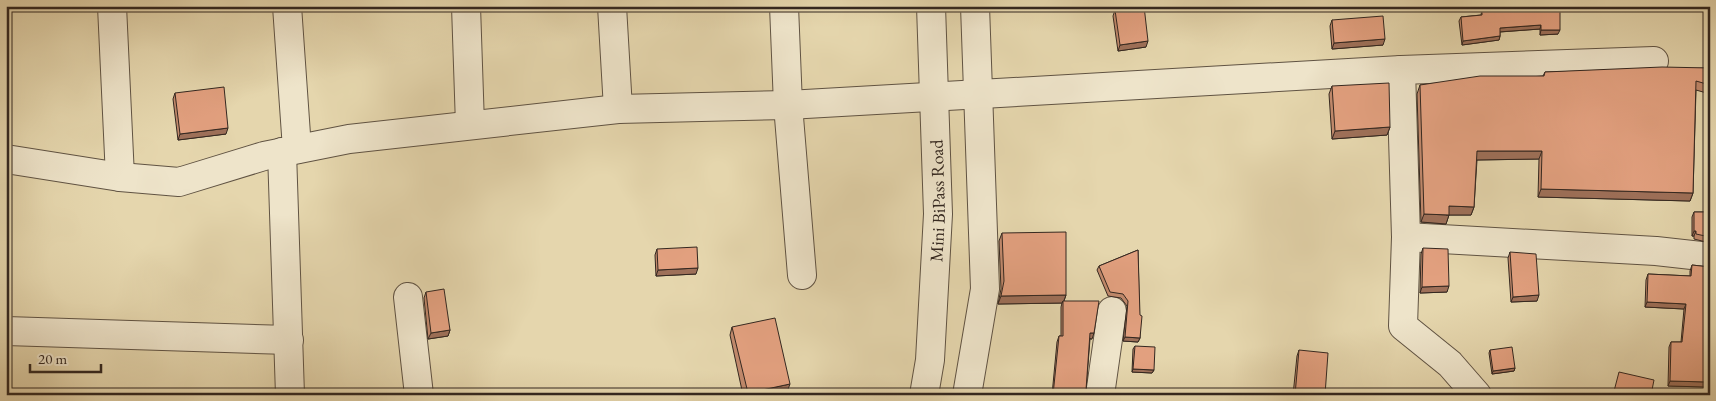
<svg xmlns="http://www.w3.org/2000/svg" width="1716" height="401" font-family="'EB Garamond',serif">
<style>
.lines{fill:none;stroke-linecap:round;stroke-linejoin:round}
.minor-casing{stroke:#605343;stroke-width:30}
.minor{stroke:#eee4ca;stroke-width:28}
.wall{fill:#c28a6d;stroke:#332720}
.shaded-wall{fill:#9e7059;stroke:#332720}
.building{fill:#e2a07f;stroke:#332720}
.labels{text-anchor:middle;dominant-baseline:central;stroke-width:4;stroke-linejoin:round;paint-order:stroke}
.street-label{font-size:18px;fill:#332720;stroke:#eee4ca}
</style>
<rect width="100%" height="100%" fill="#e5d6ad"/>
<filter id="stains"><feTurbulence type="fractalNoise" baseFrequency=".004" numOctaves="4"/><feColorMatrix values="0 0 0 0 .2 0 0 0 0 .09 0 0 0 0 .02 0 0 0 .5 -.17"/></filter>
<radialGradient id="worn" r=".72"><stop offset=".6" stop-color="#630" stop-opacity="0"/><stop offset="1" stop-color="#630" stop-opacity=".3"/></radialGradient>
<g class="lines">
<defs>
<g id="minor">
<path d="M112,6l8,171"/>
<path d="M287,6l10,143"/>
<path d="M466,6l4,119"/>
<path d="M612,6l6,103"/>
<path d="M784,6l4,99 14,170"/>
<path d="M282,152l8,243"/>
<path d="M6,159l114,18 59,5 85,-26 85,-17 269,-30 170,-4 613,-35"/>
<path d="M1406,237l250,14 54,6"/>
<path d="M408,297l11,98"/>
<path d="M6,331l283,9"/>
<path id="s1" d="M924,395l6,-35 8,-146 -7,-208"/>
<path d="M967,395l18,-106 -10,-283"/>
<path d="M1100,395l12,-84"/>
<path d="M1477,395l-27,-31 -47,-38 3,-89 -5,-167 253,-9"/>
</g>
</defs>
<use href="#minor" class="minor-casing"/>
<use href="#minor" class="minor"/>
</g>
<path class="wall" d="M1512,6l46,28 -18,1v-6l-40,3v4l-1,4 -37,5 -3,-24 2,-4 20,-2 1,-6z
M1115,10l31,37 -28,4 -5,-35z
M1332,20l51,25 -51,4 -2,-23z
M1710,68v26l-14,-4 -3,103 -3,8 -152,-4 1,-38 -62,1 -3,47 -3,8h-22l-3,9 -25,-2 -4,-128 3,-9 123,-9 2,-4z
M1332,86l58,41 -3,8 -55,4 -3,-45z
M175,93l51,41 -48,6 -5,-41z
M1694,212h16v31l-16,-4v-3h-2v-19z
M1002,233l64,62 -2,6 28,38h-2l-4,51 3,5h-37l5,-53 2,-6h2v-29l1,-4 -64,1 3,-15 -2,-48z
M1423,248l24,44 -27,1 1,-39z
M657,249l39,25 -40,2 -1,-21z
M1138,250l2,88 -2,4 -15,-1 4,-35 -6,-8 -13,-2 -11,-26 2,-4z
M1510,252l27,49 -26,1 -3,-44z
M1692,265l18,2v93h-1l-3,27 -38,-1 1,-39 2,-5h10l3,-33 -39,-2 1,-27 2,-6 42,2v-5z
M426,292l24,38 -2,6 -20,3 -4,-41z
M732,327l55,65 -13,3h-31l-13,-60z
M1135,346l19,24 -2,3 -20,-1 1,-23z
M1299,350l26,45h-32l4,-39z
M1490,350l25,18 -1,3 -22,3 -3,-21z"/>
<path class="shaded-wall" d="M1541,25l-1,4 -42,3 2,-4z
M1541,30h19l-2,4 -18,1z
M1500,36l-1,4 -37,5 1,-4z
M1385,39l-2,6 -51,4 2,-6z
M1148,41l-2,6 -28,4 2,-6z
M1390,127l-3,8 -55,4 3,-8z
M228,128l-2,6 -48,6 2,-6z
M1477,151h65l-3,8 -65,1z
M1541,189l152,4 -3,8 -152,-4z
M1449,206l25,1 -3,8h-25z
M1424,214l25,1 -3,9 -25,-2z
M1694,231h2l-2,5h-2z
M698,268l-2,6 -40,2 2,-6z
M1449,286l-2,6 -27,1 2,-6z
M1066,295l-3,8v-2l-1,2 -64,1 3,-8z
M1539,295l-2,6 -26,1 2,-5z
M1647,302l39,2 -2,5 -39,-2z
M450,330l-2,6 -20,3 3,-6z
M1090,333h4l-2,6 -4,-1z
M1125,337l15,1 -2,4 -15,-1z
M1515,368l-1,3 -22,3 1,-3z
M1133,369l21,1 -2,3 -20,-1z
M1670,381l38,1 -2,5 -38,-1z
M790,384l-3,8 -13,3h-27l1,-2z"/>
<path class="building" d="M1144,6l4,35 -28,4 -5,-35z
M1512,6h48v24h-19v-5l-41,3v8l-37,5 -2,-24 21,-2v-6z
M1383,16l2,23 -51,4 -2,-23z
M1662,67l48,1v17l-14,-4 -3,112 -152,-4 1,-38h-65l-3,56 -25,-1v9l-25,-1 -4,-129 60,-9h64l1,-4z
M1389,83l1,44 -55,4 -3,-45z
M224,87l4,41 -48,6 -5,-41z
M1694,212h16v25l-14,-3v-3h-2z
M1066,232v63l-65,1 3,-15 -2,-48z
M697,247l1,21 -40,2 -1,-21z
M1423,248l25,1 1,37 -27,1z
M1138,250l2,65 2,1 -2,22 -15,-1 3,-36 -5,-7 -13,-2 -11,-26z
M1510,252l26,2 3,41 -26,2z
M1692,265l18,2v88h-1l-1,27 -38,-1 1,-39h11l4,-38 -39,-2 1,-28 43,2z
M444,289l6,41 -19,3 -5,-41z
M1063,301h36l-5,32h-4l-4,57 3,5h-36l6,-59h4z
M775,318l15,66 -42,9 -16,-66z
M1135,346l20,1 -1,23 -21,-1z
M1512,347l3,21 -22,3 -3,-21z
M1299,350l29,3 -3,42h-30z
M1619,372l35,8 -3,15h-38z"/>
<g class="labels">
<g class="street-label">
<text stroke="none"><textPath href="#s1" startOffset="195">Mini BiPass Road</textPath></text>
</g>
</g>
<rect width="1716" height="401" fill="none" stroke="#e5d6ad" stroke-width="25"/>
<rect x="8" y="8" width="1701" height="386" fill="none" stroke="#332720" stroke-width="2.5"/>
<rect x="12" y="12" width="1691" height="376" fill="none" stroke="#332720"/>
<path d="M30 364v8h71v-8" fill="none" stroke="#332720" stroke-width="2.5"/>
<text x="38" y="364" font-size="15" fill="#332720" stroke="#eee4ca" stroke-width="4" paint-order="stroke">20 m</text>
<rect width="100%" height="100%" filter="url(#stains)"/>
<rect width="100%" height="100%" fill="url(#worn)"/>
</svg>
